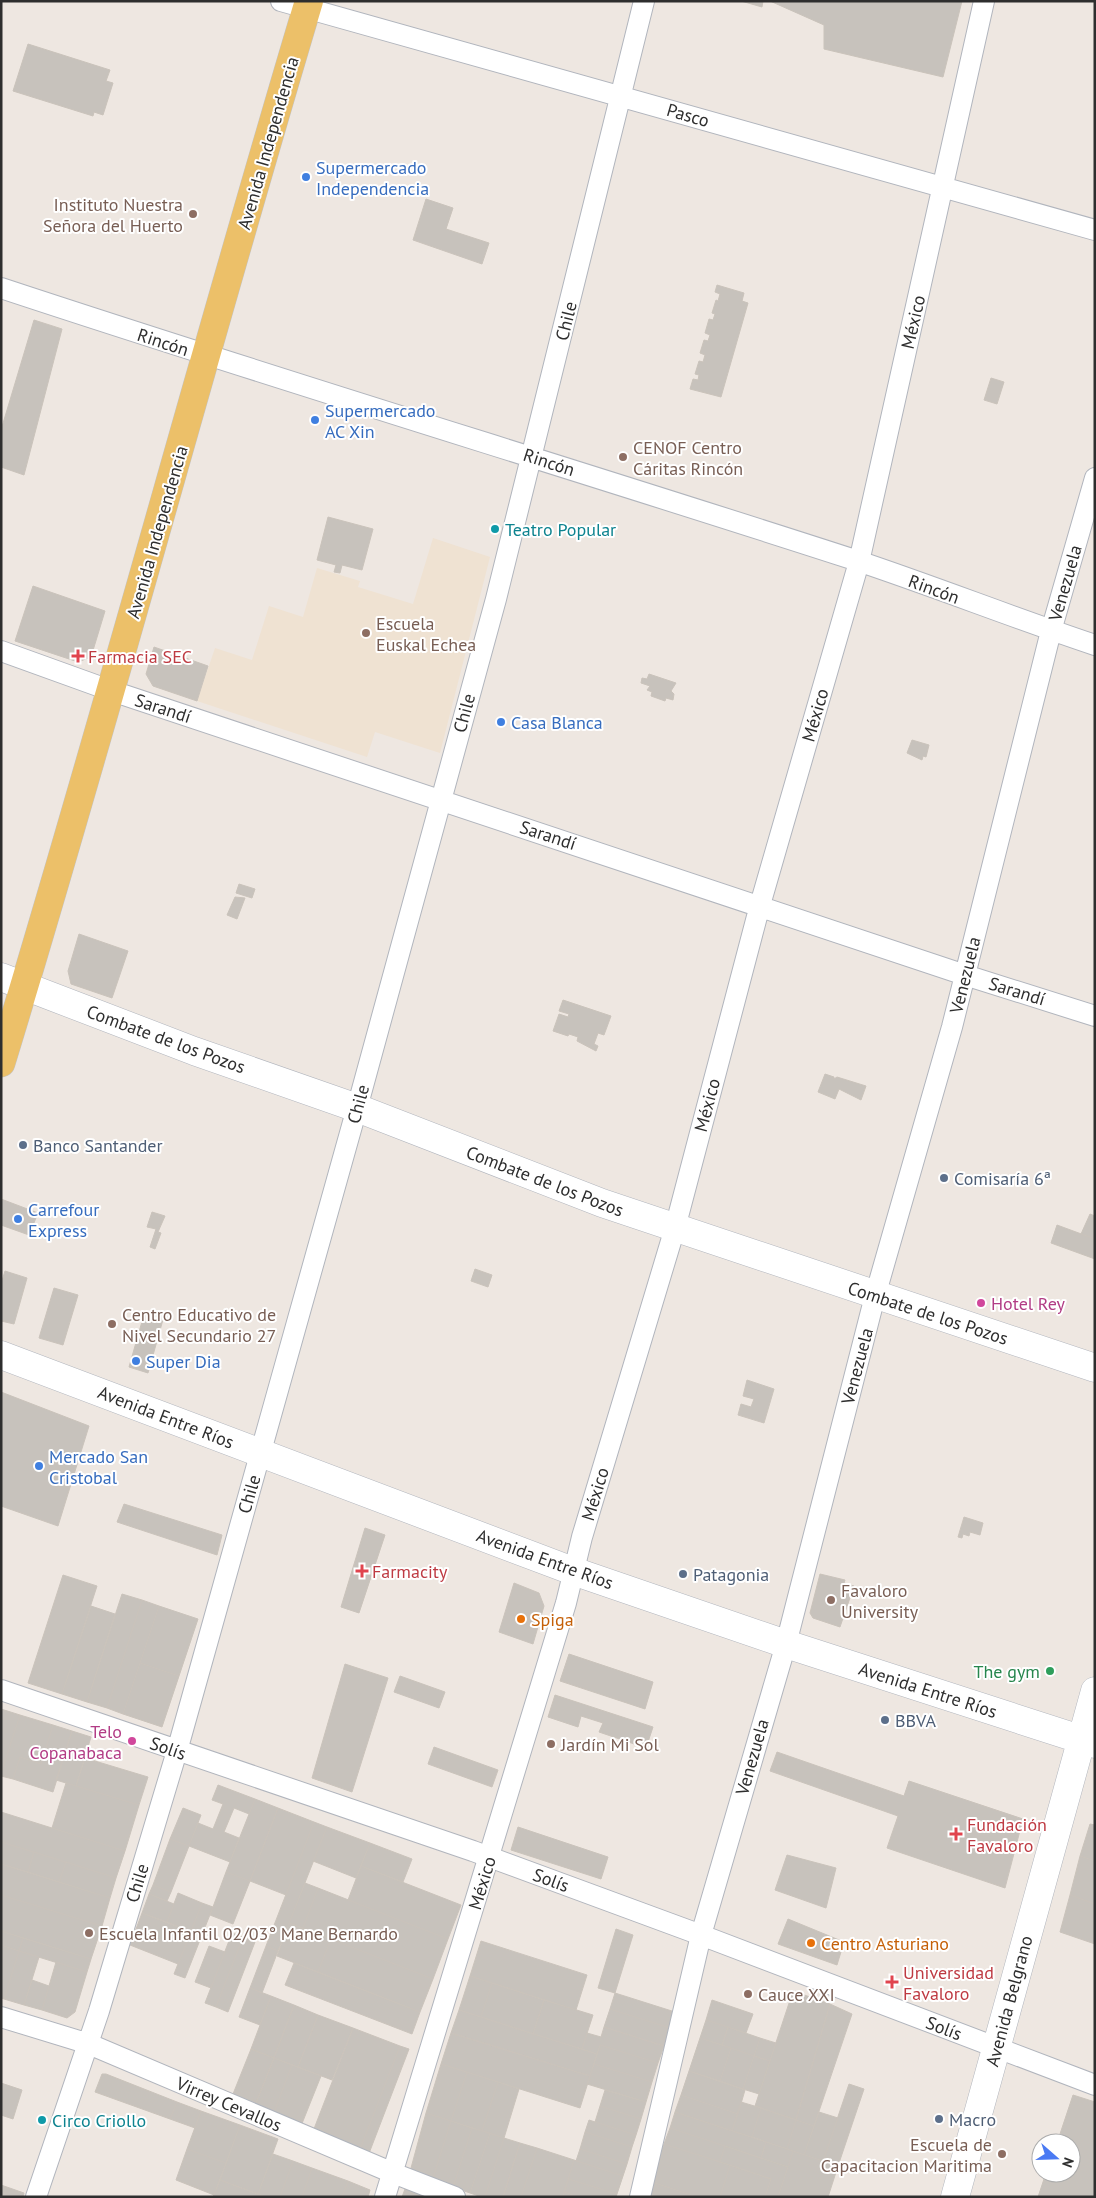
<svg xmlns="http://www.w3.org/2000/svg" width="1096" height="2198" font-family="'PT Sans',sans-serif">
<style>
.education{fill:#efe2d2}
.building{fill:#c7c2bc;stroke:#cac3bb}
.lines{fill:none;stroke-linecap:round;stroke-linejoin:round}
.street-casing{stroke:#b1b5bd;stroke-width:22}
.secondary-casing{stroke:#b1b5bd;stroke-width:29}
.primary-casing{stroke:#c4c4c4;stroke-width:29}
.street{stroke:#fff;stroke-width:20}
.secondary{stroke:#fff;stroke-width:28}
.primary{stroke:#ecc069;stroke-width:28}
.shop-dot{fill:#3f7fe0;stroke:#fff;stroke-width:2}
.education-dot{fill:#8d6e63;stroke:#fff;stroke-width:2}
.culture-dot{fill:#0f9aa8;stroke:#fff;stroke-width:2}
.health-dot{fill:#e0444e;stroke:#fff;stroke-width:2}
.service-dot{fill:#5c6f8a;stroke:#fff;stroke-width:2}
.hotel-dot{fill:#d1479c;stroke:#fff;stroke-width:2}
.food-dot{fill:#e8710a;stroke:#fff;stroke-width:2}
.leisure-dot{fill:#2e9e5b;stroke:#fff;stroke-width:2}
.labels{text-anchor:middle;dominant-baseline:central;stroke-width:4;stroke-linejoin:round;paint-order:stroke}
.street-label{font-size:18px;fill:#2e2e2e;stroke:#fff}
.shop-label{font-size:18px;fill:#366cbe;stroke:#fff;text-anchor:start}
.education-label{font-size:18px;fill:#785e54;stroke:#fff;text-anchor:start}
.culture-label{font-size:18px;fill:#0d838f;stroke:#fff;text-anchor:start}
.health-label{font-size:18px;fill:#be3a42;stroke:#fff;text-anchor:start}
.service-label{font-size:18px;fill:#4e5e75;stroke:#fff;text-anchor:start}
.hotel-label{font-size:18px;fill:#b23c85;stroke:#fff;text-anchor:start}
.food-label{font-size:18px;fill:#c56008;stroke:#fff;text-anchor:start}
.leisure-label{font-size:18px;fill:#27864d;stroke:#fff;text-anchor:end}
</style>
<rect width="100%" height="100%" fill="#eee7e1"/>
<path class="education" d="M433,538l57,19 -50,196 -65,-21 -8,25 -170,-56 18,-53 37,12 17,-54 34,11 14,-49 43,13 -2,6 55,17z"/>
<path class="building" d="M741,1h22l-1,6z
M770,1h192l-19,76 -119,-28v-24z
M28,44l82,26 -4,11 7,2 -10,32 -9,-3 -1,4 -80,-25z
M426,199l27,9 -7,21 43,14 -7,21 -69,-24z
M717,285l27,8 -2,8 6,2 -27,94 -31,-8 3,-10 5,1 1,-5 -4,-1 4,-13 4,1 2,-7 -5,-2 4,-13 4,1 2,-6 -5,-2 4,-14 4,1 2,-6 -3,-1 4,-13 2,1 2,-7 -5,-2z
M34,320l28,9 -38,146 -23,-8v-37z
M991,378l13,4 -7,22 -13,-4z
M328,517l45,12 -11,41 -20,-5 -2,8 -6,-1 2,-7 -19,-5z
M33,586l72,25 -14,46 -13,5 -63,-21z
M154,647l54,19 -11,35 -44,-15 -7,-12z
M649,674l27,9 -5,8 3,3 -1,6 -7,-2 -1,3 -14,-5 1,-4 -5,-2 3,-4 -9,-3 1,-5 5,1z
M912,740l17,5 -3,12 -3,-1 -1,4 -15,-7z
M239,884l16,5 -3,9 -16,-5z
M235,897l10,1 -8,21 -10,-4z
M79,934l49,17 -16,47 -41,-14 -3,-13z
M563,1000l48,16 -7,19 -6,-2 -4,11 4,2 -2,5 -19,-10 1,-4 -9,-3 -1,2 -15,-5 6,-17 9,3 1,-3 -10,-3z
M825,1074l9,3v2l3,-2 29,9 -5,14 -22,-11 -4,10 -17,-7z
M1,1199l37,14 -9,22 -28,-10z
M152,1212l13,4 -7,16 3,1 -6,16 -5,-2 6,-18 -9,-2z
M1090,1214l5,2v23l-14,-5z
M1057,1225l38,14v20l-44,-16z
M475,1269l17,6 -4,12 -17,-6z
M5,1271l22,7 -13,46 -13,-3v-37z
M54,1288l24,7 -15,50 -24,-7z
M145,1311l19,5 -16,57 -19,-6z
M747,1380l27,9 -10,34 -26,-8 3,-11 10,3 3,-8 -11,-3z
M1,1392l88,34 -31,100 -57,-20z
M124,1504l98,31 -5,20 -100,-33z
M964,1517l19,6 -3,12 -10,-3 -1,4 -6,-2 -1,4 -4,-1z
M365,1528l20,7 -26,78 -18,-6z
M820,1574l25,6 -1,3 10,3 -14,41 -27,-9 -3,-5z
M63,1575l34,11 -35,108 -34,-11z
M514,1583l25,10 5,13 -11,38 -34,-12z
M122,1594l20,6 -35,108 -20,-6z
M142,1600l17,6 -36,108 -16,-6z
M91,1606l24,8 -28,88 -25,-8z
M159,1606l39,13 -19,57 -39,-13z
M569,1654l84,28 -8,27 -85,-28z
M140,1663l39,13 -17,51 -39,-13z
M345,1664l43,14 -36,114 -40,-14z
M400,1676l45,16 -6,16 -45,-16z
M555,1695l98,32 -7,21 -47,-16 4,-9 -22,-7 -3,11 -30,-10z
M1,1709l19,6 -19,58z
M20,1715l33,10 -12,39 -21,-7 -7,22 -12,-3v-3z
M53,1725l19,6 -19,61 -40,-13 7,-22 21,7z
M72,1731l19,6 -15,49 -20,-6z
M434,1747l64,23 -6,17 -64,-23z
M777,1752l127,44 5,-15 114,38 -18,69 -118,-40 11,-32 -128,-45z
M85,1758l63,19 -9,28 -63,-19z
M66,1783l73,22 -14,46 -73,-23z
M218,1785l37,14 -6,15 -15,-6 -10,24 15,6 -9,24 -41,-16 9,-23 15,6 10,-25 -11,-4z
M255,1799l23,9 -28,73 -24,-9z
M183,1808l18,7 -12,31 -19,-7z
M278,1808l36,14 -28,73 -36,-14z
M1,1812l124,39 -9,27 -115,-36z
M314,1822l13,5 -49,124 -12,-5z
M1090,1824l5,1v36l-15,-5z
M327,1827l43,16 -14,35 -43,-17z
M518,1827l90,30 -7,22 -90,-29z
M170,1839l19,7 -18,46 -18,-7z
M1,1842l33,10 -6,20 -27,-8z
M370,1843l42,16 -9,23 -42,-16z
M34,1852l32,10 -7,20 -31,-10z
M787,1855l49,13 -10,40 -51,-18z
M1080,1856l15,5v43l-25,-9z
M66,1862l50,16 -6,20 -51,-16z
M1,1864l109,34 -8,28 -101,-31z
M361,1866l100,39 -13,34 -100,-39z
M226,1872l24,9 -17,43 -23,-9z
M305,1883l13,5 -15,40 -14,-5z
M153,1885l18,7 -4,9 -18,-7z
M318,1888l130,51 -15,40 -130,-51z
M178,1893l24,10 -11,29 -24,-10z
M149,1894l25,10 -7,18 -25,-9z
M1,1895l101,31 -11,33 -90,-28z
M1070,1895l25,9v40l-35,-12z
M202,1903l11,4 -28,71 -11,-4z
M142,1913l49,19 -13,32 -48,-19z
M788,1919l56,23 -7,23 -59,-21z
M289,1923l42,16 -13,33 -41,-16z
M616,1929l17,6 -18,58 -17,-5z
M1,1931l22,7 -4,13 -18,-6z
M232,1933l11,4 -27,70 -11,-4z
M243,1937l12,5 -27,70 -12,-5z
M23,1938l68,21 -4,13 -68,-21z
M331,1939l102,40 -13,33 -102,-40z
M481,1941l106,34 -11,35 -106,-34z
M1,1945l18,6 -15,48 -3,-1z
M209,1946l16,6 -14,36 -16,-6z
M266,1946l12,5 -16,42 -12,-5z
M19,1951l20,6 -15,48 -20,-6z
M56,1962l31,10 -12,40 -8,6 -25,-8z
M294,1963l126,49 -8,22 -127,-49z
M470,1976l22,7 -11,34 -22,-7z
M32,1980l17,6 -7,24 -18,-5z
M492,1983l52,17 -11,34 -52,-17z
M250,1988l21,8 -11,29 -21,-8z
M793,1991l37,13 -34,116 -41,-14z
M615,1993l60,19 -5,16 -60,-19z
M271,1996l23,9 -20,53 -23,-9z
M544,2000l49,15 -11,34 -49,-15z
M712,2000l41,14 -7,19 -40,-13z
M830,2004l22,10 -38,112 -18,-6z
M294,2005l24,10 -20,52 -24,-9z
M610,2009l60,19 -6,18 -60,-19z
M459,2010l138,44 -7,22 -139,-43z
M318,2015l35,13 -21,52 -34,-13z
M706,2020l22,7 -6,18 -22,-7z
M604,2027l60,19 -6,17 -58,-18 -3,9 -15,-5 5,-16 14,4z
M728,2027l32,11 -6,18 -32,-11z
M353,2028l47,18 -41,106 -47,-18z
M451,2033l139,43 -10,32 -139,-44z
M700,2038l31,10 -11,33 -31,-10z
M760,2038l16,5 -6,18 -16,-5z
M600,2045l58,18 -6,19 -58,-18z
M400,2046l9,3 -41,107 -9,-4z
M731,2048l23,8 -11,33 -23,-8z
M251,2049l23,9 -20,50 -23,-9z
M754,2056l16,5 -11,33 -16,-5z
M274,2058l18,7 -19,50 -19,-7z
M441,2064l26,8 -16,49 -25,-8z
M594,2064l58,18 -6,20 -59,-18z
M292,2065l29,11 -20,50 -28,-11z
M689,2071l56,19 -7,24 -57,-19z
M467,2072l31,10 -16,49 -31,-10z
M102,2074h4l71,28 -7,17 -75,-27z
M498,2082l21,7 -15,49 -22,-7z
M1,2083l21,7 -9,29 -12,-4z
M849,2084l15,5 -26,77 -15,-5z
M605,2090l41,12 -5,17 -41,-13z
M681,2095l57,19 -6,17 -57,-19z
M1073,2095l22,7v95h-57l8,-24h25v-30h-14z
M177,2102l24,9 -6,17 -25,-9z
M741,2102l20,6 -9,29 -20,-6z
M600,2106l41,13 -5,16 -41,-13z
M761,2108l35,12 -9,29 -35,-12z
M201,2111l39,14 -14,38 -39,-14z
M675,2112l91,30 -5,16 -91,-30z
M819,2112l19,6 -15,43 -19,-6z
M426,2113l25,8 -19,60 -17,-8 -4,-5z
M589,2120l47,15 -4,12 -47,-15z
M796,2120l18,6 -10,29 -17,-6z
M451,2121l21,7 -19,59 -21,-6z
M240,2125l38,14 -20,55 -38,-14z
M472,2128l18,5 -20,60 -17,-6z
M670,2128l55,18 -5,16 -56,-18z
M585,2132l47,15 -5,17 -47,-15z
M490,2133l14,5 -19,59h-3l-12,-4z
M504,2138l16,5 -17,54h-18z
M766,2142l27,9 -5,16 -27,-9z
M520,2143l17,5 -16,49h-18z
M664,2144l66,21 -10,32h-23l-45,-15z
M725,2146l63,21 -10,30h-13l6,-18 -51,-17z
M537,2148l37,12 -11,37h-42z
M187,2149l39,14 -12,32 -38,-15z
M580,2149l47,15 -4,12 -47,-15z
M793,2151l45,15 -10,31h-50z
M273,2154l20,7 -13,36h-14l-8,-3z
M574,2160l49,16 -6,18 -49,-15z
M293,2161l19,7 -10,29h-22z
M730,2165l41,14 -6,18h-45z
M312,2168l36,13 -6,16h-40z
M568,2179l49,15 -1,3h-37l-15,-5z
M220,2180l43,16v1h-50z
M348,2181l22,9 -2,7h-26z
M652,2182l45,15h-50z
M1,2185l23,8 -1,4h-22z
M405,2189l21,8h-24z
M564,2192l15,5h-16z"/>
<g class="lines">
<defs>
<path id="street" d="M281,1l814,229
M1,288c284,94 570,180 854,272 81,27 159,58 240,85
M1,651l111,40 853,284 130,41
M1,1690l472,161 228,84 394,150
M1,2017l88,27 304,129 62,24
M36,2197l63,-186 78,-260 180,-643 139,-509 148,-598
M385,2197l181,-594 16,-66 93,-309 85,-323 99,-343 125,-561
M640,2197l61,-262 85,-291 89,-348 77,-269 99,-396 44,-153"/>
<path id="secondary" d="M1,977l193,74 163,57 245,95 493,165
M1,1355l572,216 213,73 309,100
M955,2197l140,-506"/>
<path id="primary" d="M1,1063c108,-353 202,-709 308,-1062"/>
</defs>
<use href="#street" class="street-casing"/>
<use href="#secondary" class="secondary-casing"/>
<use href="#primary" class="primary-casing"/>
<use href="#street" class="street"/>
<use href="#secondary" class="secondary"/>
<use href="#primary" class="primary"/>
</g>
<g class="shop-dot">
<circle cx="306" cy="177" r="5"/>
<circle cx="315" cy="420" r="5"/>
<circle cx="501" cy="722" r="5"/>
<circle cx="18" cy="1219" r="5"/>
<circle cx="136" cy="1361" r="5"/>
<circle cx="39" cy="1466" r="5"/>
</g>
<g class="education-dot">
<circle cx="193" cy="214" r="5"/>
<circle cx="623" cy="457" r="5"/>
<circle cx="366" cy="633" r="5"/>
<circle cx="112" cy="1324" r="5"/>
<circle cx="831" cy="1600" r="5"/>
<circle cx="551" cy="1744" r="5"/>
<circle cx="89" cy="1933" r="5"/>
<circle cx="748" cy="1994" r="5"/>
<circle cx="1002" cy="2154" r="5"/>
</g>
<g class="culture-dot">
<circle cx="495" cy="529" r="5"/>
<circle cx="42" cy="2120" r="5"/>
</g>
<g class="health-dot">
<path d="M75.5 648.5h5v5h5v5h-5v5h-5v-5h-5v-5h5z"/>
<path d="M359.5 1563.5h5v5h5v5h-5v5h-5v-5h-5v-5h5z"/>
<path d="M953.5 1826.5h5v5h5v5h-5v5h-5v-5h-5v-5h5z"/>
<path d="M889.5 1974.5h5v5h5v5h-5v5h-5v-5h-5v-5h5z"/>
</g>
<g class="service-dot">
<circle cx="23" cy="1145" r="5"/>
<circle cx="944" cy="1178" r="5"/>
<circle cx="683" cy="1574" r="5"/>
<circle cx="885" cy="1720" r="5"/>
<circle cx="939" cy="2119" r="5"/>
</g>
<g class="hotel-dot">
<circle cx="981" cy="1303" r="5"/>
<circle cx="132" cy="1741" r="5"/>
</g>
<g class="food-dot">
<circle cx="521" cy="1619" r="5"/>
<circle cx="811" cy="1943" r="5"/>
</g>
<circle class="leisure-dot" cx="1050" cy="1671" r="5"/>
<g class="labels">
<g class="street-label">
<text transform="translate(688 115) rotate(16)">Pasco</text>
<text transform="translate(268 143) rotate(-74)">Avenida Independencia</text>
<text transform="translate(566 321) rotate(-76)">Chile</text>
<text transform="translate(913 322) rotate(-77)">México</text>
<text transform="translate(163 342) rotate(18)">Rincón</text>
<text transform="translate(549 462) rotate(18)">Rincón</text>
<text transform="translate(157 532) rotate(-74)">Avenida Independencia</text>
<text transform="translate(1065 583) rotate(-74)">Venezuela</text>
<text transform="translate(934 589) rotate(20)">Rincón</text>
<text transform="translate(163 708) rotate(18)">Sarandí</text>
<text transform="translate(464 713) rotate(-75)">Chile</text>
<text transform="translate(815 715) rotate(-74)">México</text>
<text transform="translate(548 835) rotate(18)">Sarandí</text>
<text transform="translate(965 975) rotate(-76)">Venezuela</text>
<text transform="translate(1017 991) rotate(17)">Sarandí</text>
<text transform="translate(166 1039) rotate(20)">Combate de los Pozos</text>
<text transform="translate(358 1104) rotate(-75)">Chile</text>
<text transform="translate(707 1105) rotate(-75)">México</text>
<text transform="translate(545 1181) rotate(21)">Combate de los Pozos</text>
<text transform="translate(928 1313) rotate(18)">Combate de los Pozos</text>
<text transform="translate(857 1366) rotate(-75)">Venezuela</text>
<text transform="translate(166 1417) rotate(21)">Avenida Entre Ríos</text>
<text transform="translate(249 1494) rotate(-74)">Chile</text>
<text transform="translate(595 1494) rotate(-73)">México</text>
<text transform="translate(545 1559) rotate(20)">Avenida Entre Ríos</text>
<text transform="translate(928 1690) rotate(18)">Avenida Entre Ríos</text>
<text transform="translate(168 1748) rotate(19)">Solís</text>
<text transform="translate(752 1757) rotate(-74)">Venezuela</text>
<text transform="translate(551 1880) rotate(20)">Solís</text>
<text transform="translate(137 1883) rotate(-73)">Chile</text>
<text transform="translate(482 1883) rotate(-73)">México</text>
<text transform="translate(1009 2001) rotate(-75)">Avenida Belgrano</text>
<text transform="translate(944 2028) rotate(21)">Solís</text>
<text transform="translate(229 2104) rotate(23)">Virrey Cevallos</text>
</g>
<g class="shop-label">
<text x="316" y="167">Supermercado<tspan x="316" dy="21">Independencia</tspan></text>
<text x="325" y="410">Supermercado<tspan x="325" dy="21">AC Xin</tspan></text>
<text x="511" y="722">Casa Blanca</text>
<text x="28" y="1209">Carrefour<tspan x="28" dy="21">Express</tspan></text>
<text x="146" y="1361">Super Dia</text>
<text x="49" y="1456">Mercado San<tspan x="49" dy="21">Cristobal</tspan></text>
</g>
<g class="education-label">
<text x="183" y="204" text-anchor="end">Instituto Nuestra<tspan x="183" dy="21">Señora del Huerto</tspan></text>
<text x="633" y="447">CENOF Centro<tspan x="633" dy="21">Cáritas Rincón</tspan></text>
<text x="376" y="623">Escuela<tspan x="376" dy="21">Euskal Echea</tspan></text>
<text x="122" y="1314">Centro Educativo de<tspan x="122" dy="21">Nivel Secundario 27</tspan></text>
<text x="841" y="1590">Favaloro<tspan x="841" dy="21">University</tspan></text>
<text x="561" y="1744">Jardín Mi Sol</text>
<text x="99" y="1933">Escuela Infantil 02/03° Mane Bernardo</text>
<text x="758" y="1994">Cauce XXI</text>
<text x="992" y="2144" text-anchor="end">Escuela de<tspan x="992" dy="21">Capacitacion Maritima</tspan></text>
</g>
<g class="culture-label">
<text x="505" y="529">Teatro Popular</text>
<text x="52" y="2120">Circo Criollo</text>
</g>
<g class="health-label">
<text x="88" y="656">Farmacia SEC</text>
<text x="372" y="1571">Farmacity</text>
<text x="967" y="1824">Fundación<tspan x="967" dy="21">Favaloro</tspan></text>
<text x="903" y="1972">Universidad<tspan x="903" dy="21">Favaloro</tspan></text>
</g>
<g class="service-label">
<text x="33" y="1145">Banco Santander</text>
<text x="954" y="1178">Comisaría 6ª</text>
<text x="693" y="1574">Patagonia</text>
<text x="895" y="1720">BBVA</text>
<text x="949" y="2119">Macro</text>
</g>
<g class="hotel-label">
<text x="991" y="1303">Hotel Rey</text>
<text x="122" y="1731" text-anchor="end">Telo<tspan x="122" dy="21">Copanabaca</tspan></text>
</g>
<g class="food-label">
<text x="531" y="1619">Spiga</text>
<text x="821" y="1943">Centro Asturiano</text>
</g>
<g class="leisure-label">
<text x="1040" y="1671">The gym</text>
</g>
</g>
<rect width="1096" height="2198" fill="none" stroke="#2e2e2e" stroke-width="5"/>
<g transform="translate(1056 2158) rotate(110)"><circle r="24" fill="#ffffff" stroke="#ababab"/>
<path d="M0-4L9 19L0 12L-9 19Z" fill="#4a7af3"/>
<text y="-8" font-size="14" font-weight="bold" text-anchor="middle" fill="#2e2e2e">N</text>
</g>
</svg>
